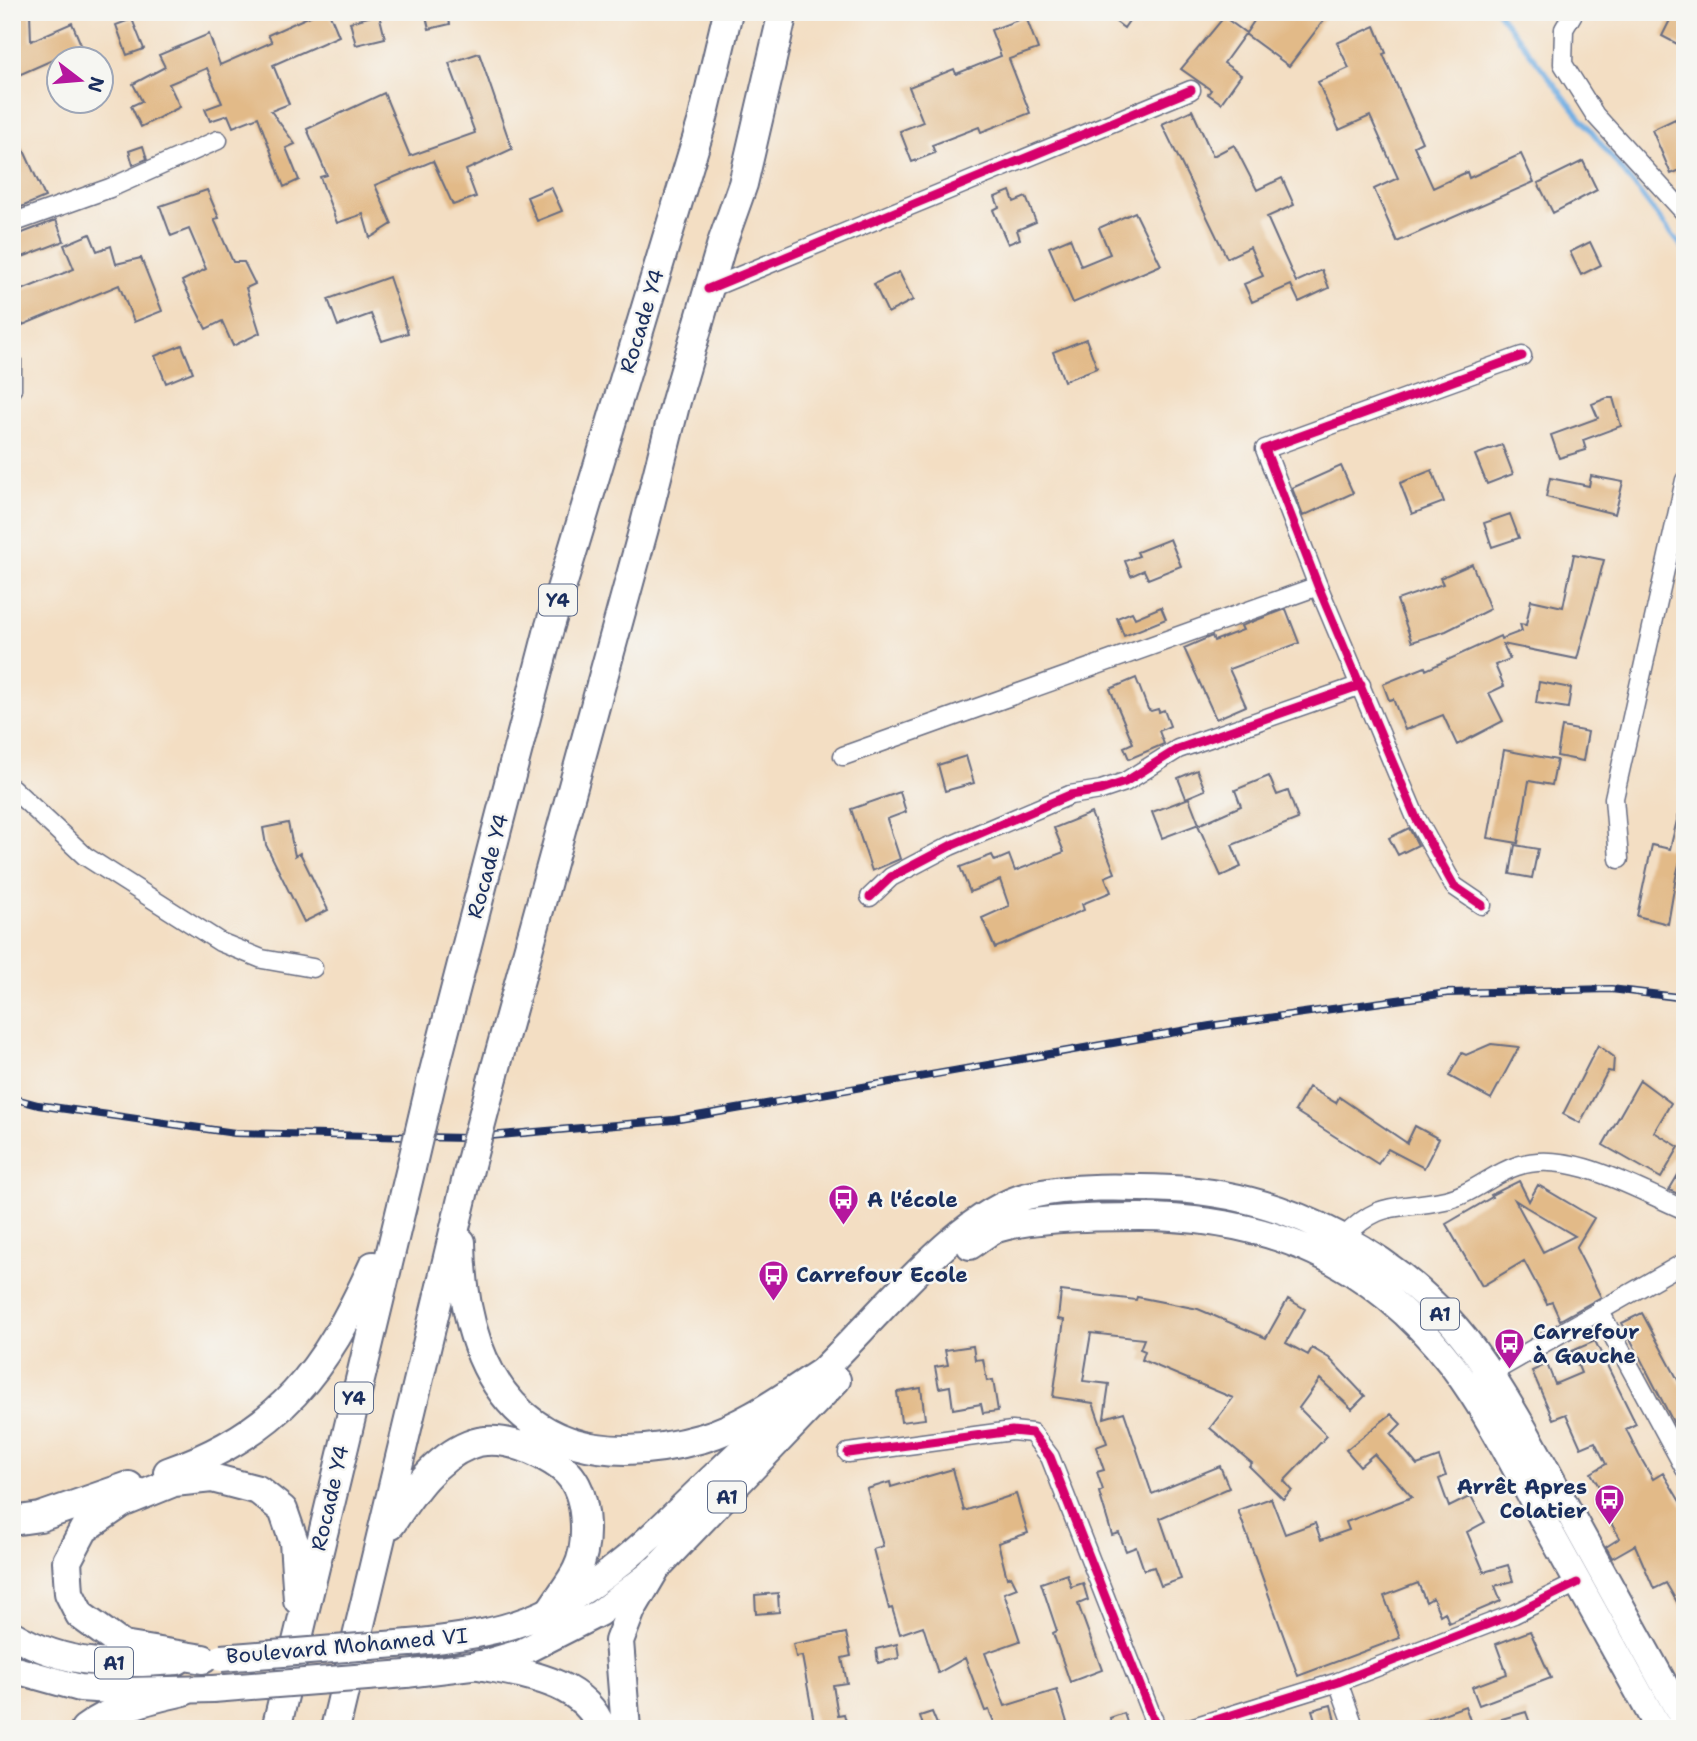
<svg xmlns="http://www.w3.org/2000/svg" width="1697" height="1741" font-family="'Shantell Sans',sans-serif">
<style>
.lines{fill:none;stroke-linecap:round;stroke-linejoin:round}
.stream{stroke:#71aee3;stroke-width:5}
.building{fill:#e2ba88;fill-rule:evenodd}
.minor-casing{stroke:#676c81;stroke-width:21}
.primary-casing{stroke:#676c81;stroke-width:30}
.trunk-casing{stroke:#676c81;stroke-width:32}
.minor{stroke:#fff;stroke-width:18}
.primary{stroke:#fff;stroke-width:26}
.trunk{stroke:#fff;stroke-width:28}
.rail-casing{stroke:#1b2f5e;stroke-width:8}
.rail{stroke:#f6f6f2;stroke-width:5;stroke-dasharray:16;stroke-linecap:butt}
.primary-bridge-casing{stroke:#676c81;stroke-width:30;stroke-linecap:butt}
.trunk-bridge-casing{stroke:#676c81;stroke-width:32;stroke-linecap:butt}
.primary-bridge{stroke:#fff;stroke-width:26}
.trunk-bridge{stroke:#fff;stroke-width:28}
.cycleway-casing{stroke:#f6f6f2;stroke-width:13}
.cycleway{stroke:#d6006c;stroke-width:9}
.labels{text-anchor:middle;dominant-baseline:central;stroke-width:5;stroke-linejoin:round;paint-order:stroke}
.shield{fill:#f6f6f2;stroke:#5d6b8a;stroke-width:2}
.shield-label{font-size:19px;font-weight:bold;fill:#1b2f5e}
.street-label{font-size:21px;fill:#1b2f5e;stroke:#f6f6f2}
.poi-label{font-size:21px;font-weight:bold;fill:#1b2f5e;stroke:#f6f6f2;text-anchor:start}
</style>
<rect width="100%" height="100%" fill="#f6f6f2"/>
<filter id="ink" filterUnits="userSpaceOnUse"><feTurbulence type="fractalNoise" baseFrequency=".0143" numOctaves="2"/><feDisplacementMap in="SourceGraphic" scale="14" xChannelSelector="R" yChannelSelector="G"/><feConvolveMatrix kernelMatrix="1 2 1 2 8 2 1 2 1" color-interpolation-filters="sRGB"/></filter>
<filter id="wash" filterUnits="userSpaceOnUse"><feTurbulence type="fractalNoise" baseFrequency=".00686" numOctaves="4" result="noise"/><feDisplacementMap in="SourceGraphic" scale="28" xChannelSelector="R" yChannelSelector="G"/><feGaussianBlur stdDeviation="1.57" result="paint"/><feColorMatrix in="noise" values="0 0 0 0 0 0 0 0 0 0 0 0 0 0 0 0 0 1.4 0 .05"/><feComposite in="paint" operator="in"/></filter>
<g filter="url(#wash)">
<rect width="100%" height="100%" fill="#f3dec3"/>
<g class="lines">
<path class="stream" d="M1498,12l187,239"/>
</g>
<g id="blocks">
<path class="building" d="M12,12h18l1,29 41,-18 10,24 -70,31z
M319,12h10l10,24 -66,29 16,39 -18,7 24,33 -9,4 13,32 -15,7 -26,-70 -25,10 -5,-12 -18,6 -5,-12 17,-6 -15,-35 -38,16 11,23 -39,20 -10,-21 11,-5 -9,-17 32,-17 -6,-12 50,-21 11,31 52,-23 -4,-7z
M425,12h22l3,12 -21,5z
M1103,12h32l-11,16z
M1260,12h70l-41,54 -44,-32 -21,29 17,12 -20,28 -13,-9 3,-4 -30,-21 43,-52 22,16z
M1674,12h11v36l-23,-12z
M379,14l6,24 -29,7 -6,-23z
M1026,17l12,32 -29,10 21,54 -49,19 -2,-5 -47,18 3,8 -23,9 -12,-31 23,-9 -14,-35 45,-18 2,5 45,-18 -10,-26z
M132,19l12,30 -17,6 -11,-30z
M1375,26l11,27 -3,1 39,88 -8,4 19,42 34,-16 2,6 52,-24 13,28 -137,60 -23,-53 24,-11 -28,-62 -31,14 -21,-48 31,-14 -12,-25z
M479,53l33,96 -46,21 10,27 -23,8 -20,-44 -58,24 17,39 -22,14 -7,-24 -26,9 -17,-46 7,-2 -20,-46 77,-36 26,63 65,-23 -26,-70z
M1192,110l21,46 21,-11 23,45 25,-12 12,27 -27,12 29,65 26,-12 7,18 -30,14 -8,-17 -39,17 -8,-18 19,-8 -13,-29 -23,11 -65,-134z
M1675,119l10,20v29l-14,6 -19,-44z
M12,124l33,73 -26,11 -7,-15z
M143,146l4,13 -14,6 -4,-14z
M1583,161l14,29 -44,23 -15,-30z
M551,187l11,24 -25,10 -10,-24z
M207,190l12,28 -5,1 19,43h11l11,22 -9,4 14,45 -27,13 -11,-25 -16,8 -24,-48 24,-12 -17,-40 -18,7 -11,-30z
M1010,191l4,11 12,-5 10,25 -19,8 3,9 -12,5 -15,-34 6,-3 -4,-10z
M1135,212l26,53 -88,38 -24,-56 21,-9 11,28 29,-12 -11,-26z
M56,220l8,21 -52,20v-24z
M90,234l7,17 14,-5 5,18 25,-6 21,53 -28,11 -15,-37 -101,42 -6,-13v-20l62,-25 -10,-24z
M1590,242l11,23 -20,10 -11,-23z
M899,272l14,28 -25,13 -14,-29z
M389,277l19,56 -26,8 -11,-27 -33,12 -10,-27z
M1086,339l11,29 -33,13 -11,-29z
M182,345l11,27 -27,11 -11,-27z
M1607,398h6l8,28 -38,14 3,10 -27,8 -8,-23 47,-17 -6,-14z
M1502,445l11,29 -26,10 -12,-29z
M1341,466l12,27 -50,23 -11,-28z
M1432,470l12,32 -32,12 -12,-31z
M1591,476l32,6 -8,32 -69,-17 4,-19 39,8z
M1510,514l9,24 -27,9 -8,-24z
M1170,539l11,27 -33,13 -4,-9 -13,6 -6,-15 14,-5 -2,-4z
M1574,554l30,6 -27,99 -74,-15 7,15 -15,6 9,21 -15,7 14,28 -46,24 -14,-30 -38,15 -12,-31 -4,1 -6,-16 42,-17 1,3 74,-34 1,3 21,-8 -2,-7 6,1 5,-25 32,7z
M1472,564l18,45 -44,22 -34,11 -15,-42 46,-16 -3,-6z
M1161,607l5,12 -42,17 -7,-18 15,-6 3,6z
M1286,609l13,34 -70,26 17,37 -30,13 -32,-71 28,-12 2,5 29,-11 -2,-4z
M1136,678l12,31 3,2 7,-2 1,3 5,-2 6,16 -11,5 5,13 -35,15 -5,-12 9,-4 -23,-54z
M1539,682l32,6 -3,20 -32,-5z
M1562,727l26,5 -5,29 -26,-5z
M1504,750l53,10 -5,25 -23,-4 -11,62 -30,-5z
M966,756l8,27 -29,8 -7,-26z
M1197,770l8,20 -19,8 -8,-20z
M1269,776l8,19 11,-4 10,28 -66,26 9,22 -20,9 -23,-51 43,-19 -6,-16z
M900,792l6,20 -19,7 13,40 -28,12 -21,-62z
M1189,798l10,26 -37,14 -10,-26z
M1680,808h5v45h-3l-6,24 -8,47 -31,-8 15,-71 18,4z
M1091,813l24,60 -10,4 6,15 -29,12 2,6 -89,38 -13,-30 27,-12 -9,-26 -30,12 -10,-25 32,-12 3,6 14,-6 6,16 49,-19 -10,-24z
M288,823l7,33 5,-3 28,57 -24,12 -38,-77 -3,-17z
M1409,828l9,17 -20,10 -9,-17z
M1515,845l23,4 -6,29 -22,-4z
M1491,1044l28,3 -28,52 -42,-23 13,-23 4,2z
M1598,1045l16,12 -1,15 -5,-1 -28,52 -17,-9z
M1640,1080l31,23 -17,29 25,15 -18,31 -58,-33z
M1309,1087l27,16 3,-6 68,46 8,-17 24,13 -15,29 -36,-19 -10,15 -83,-53z
M1685,1163v34l-16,-7z
M1519,1181l10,20 9,-16 56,33 -18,30 25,49 -41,23 -8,-18 -5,2 -23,-43 -42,25 -36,-62 46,-27 -1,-2zM1515,1200l11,7 49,29 -32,16z
M1061,1291l75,9 1,-3 61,12 68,29 22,-39 17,10 -19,34 22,12 4,-7 17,10 36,38 -13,13 -32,-30 -21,29 28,28 -43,45 8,9 -9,9 -34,-33 3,-3 -42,-35 23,-30 -91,-38 3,-9 -5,-2 4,-10 -53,-6 -8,48 26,3 -5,34 20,-6 28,82 68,-28 9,22 -69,30 21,61 -20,7 -7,-19 -10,3 -8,-23 -10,4 -7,-18 -7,2 -13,-43 4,-2 -6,-18 7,-2 -8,-23 11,-4 -14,-40 -40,-6 11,-77 -6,-1z
M1642,1313l43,80v52l-63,-122z
M1595,1341l41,83 -10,5 13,26 14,24 10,-6 22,37v106l-19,-33 -12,6 -19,-44 -23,13 -6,-11 14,-9 -26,-43 7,-5 -10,-17 15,-9 -11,-22 -14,6 -15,-34 -13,5 -21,-48 15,-7 8,20 26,-11 -9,-22z
M973,1346l2,14 8,-1 4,22 6,-1 5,31 -15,2 -2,-9 -28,5 -3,-23 -11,2 -4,-21 13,-2 -3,-15z
M921,1388l4,31 -24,3 -4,-30z
M1391,1414l10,10 -10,10 26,31 22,-8 7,19 -7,3 10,28 22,-11 14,26 -18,10 17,40 24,-7 5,16 -18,5 6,15 -52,22 -4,-11 -5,3 -7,-17 -7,4 -8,-19 -34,13 16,42 -102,38 -60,-166 33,-12 14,36 30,-11 6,17 28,-10 -3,-8 66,-25 -38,-43 -14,12 -14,-16z
M953,1469l11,42 52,-17 12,39 -30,10 9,35 4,-2 6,12 -13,5 16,48 -35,12 20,53 52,-16 12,39h-72l-8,-19 -4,1 -20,-53 -27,15 -15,-47 -23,8 -8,-26 -3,1 -16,-60 10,-3 -16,-57 23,-7 1,5z
M1067,1574l4,13 12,-4 5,17 -10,4 24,66 -32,12 -17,-49 4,-2 -16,-48z
M778,1593l1,19 -23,2 -1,-19z
M1530,1631l21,47 -72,27 -7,-18 35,-13 -11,-30z
M846,1633l5,23 -9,2 5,25 -14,2 5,30 6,-1 4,15h-43v-5l9,-2 -12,-66 -6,1 -3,-13z
M897,1644l2,14 -21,5 -2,-14z
M1331,1705l6,24h-19l-6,-19z
M1465,1706l8,23h-65v-2z
M932,1712l7,17h-15l-4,-13z
M1526,1712l6,17h-51v-4z
M1124,1713l5,16h-16l-3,-11z"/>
</g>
</g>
<g filter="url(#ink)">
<use href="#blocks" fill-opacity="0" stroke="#676c81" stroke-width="2"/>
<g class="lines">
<defs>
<path id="minor" d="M1574,12l-10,17 -1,35 32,51 90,98
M12,223l98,-35 108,-48
M708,289l483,-199
M12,360v29
M843,756l475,-170
M12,788l73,68 135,86 42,17 51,9
M1619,859l-5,-61 71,-318
M870,897l21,-20 59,-31 120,-51 31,-5 24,-8 53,-33 183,-64
M1482,905l-28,-19 -38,-68 -98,-232 -53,-137 257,-93
M1343,1238c39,-40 52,-27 102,-38 26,-5 47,-26 72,-34 52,-18 120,24 168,44
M1599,1310l86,159
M1481,1379l204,-117
M848,1453l164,-22 20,2 18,24 107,272
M1338,1682l17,47
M1187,1729l151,-47 176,-68 63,-31"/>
<path id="primary" d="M970,1246c7,-4 14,-11 22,-15 30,-13 112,-14 147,-14 130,0 232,43 313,148 37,49 65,106 94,160 37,68 75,136 113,204
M12,1634c55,33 104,31 166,27
M410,1643c49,-5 97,-11 141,-33 62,-32 109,-82 159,-130 56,-53 111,-106 164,-163 39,-41 97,-106 153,-121 45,-11 99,-9 145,-7 115,5 232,67 301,160 37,51 66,108 96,163 38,70 77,140 116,210
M12,1669l68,19 46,3 87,-2
M406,1674l73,-9 41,-12 79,-40 55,-42 183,-191"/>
<path id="trunk" d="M494,1074l150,-546 32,-127 46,-158 21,-59 40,-172
M431,1083l118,-454 153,-507 26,-110
M461,1242c2,155 84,241 242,196 44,-13 83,-43 121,-67
M168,1472c112,-39 157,-102 205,-206
M12,1521l28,-4 89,-31
M391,1524c20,-30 43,-65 78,-79 20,-8 43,-3 62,5 12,5 32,16 40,27 17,22 18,69 6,93 -7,14 -18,27 -26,40
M203,1659l-80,-13 -43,-31 -11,-22 -2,-32 17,-32 38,-26 52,-21 38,-4 46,12 25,20 11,32 4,58
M479,1665c44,9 105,15 123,64
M85,1729c29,-22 64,-30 99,-38
M276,1729l135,-561
M335,1729l135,-564
M626,1729l-7,-88 12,-31 23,-39"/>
</defs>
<use href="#minor" class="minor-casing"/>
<use href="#primary" class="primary-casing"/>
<use href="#trunk" class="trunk-casing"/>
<use href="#minor" class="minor"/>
<use href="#primary" class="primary"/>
<use href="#trunk" class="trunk"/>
<defs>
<path id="rail" d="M12,1098l26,7 197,28 230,5 209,-18 536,-94 237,-33 164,-4 74,9"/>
</defs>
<use href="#rail" class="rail-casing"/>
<use href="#rail" class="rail"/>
<defs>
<path id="primary-bridge" d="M221,1658l189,-15
M213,1689l193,-15"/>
<path id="trunk-bridge" d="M470,1165l24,-91
M411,1168l20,-85"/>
</defs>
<use href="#primary-bridge" class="primary-bridge-casing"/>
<use href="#trunk-bridge" class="trunk-bridge-casing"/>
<use href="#primary-bridge" class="primary-bridge"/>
<use href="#trunk-bridge" class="trunk-bridge"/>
<defs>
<path id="cycleway" d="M708,289l483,-199
M870,897l21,-20 59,-31 120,-51 31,-5 24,-8 53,-33 183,-64
M1482,905l-28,-19 -38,-68 -98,-232 -53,-137 257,-93
M848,1453l164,-22 20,2 18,24 107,272
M1187,1729l151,-47 176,-68 63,-31"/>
</defs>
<use href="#cycleway" class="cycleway-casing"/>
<use href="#cycleway" class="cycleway"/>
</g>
</g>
<defs>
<symbol id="bus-pin" viewBox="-11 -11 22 30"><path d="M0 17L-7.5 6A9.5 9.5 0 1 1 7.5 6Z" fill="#b5179e" stroke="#f6f6f2"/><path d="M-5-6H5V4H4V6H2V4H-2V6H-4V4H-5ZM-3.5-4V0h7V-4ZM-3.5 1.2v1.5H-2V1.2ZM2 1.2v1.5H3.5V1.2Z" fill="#fff"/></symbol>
</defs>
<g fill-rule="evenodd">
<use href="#bus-pin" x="826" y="1182" width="35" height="47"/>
<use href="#bus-pin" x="756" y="1258" width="35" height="47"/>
<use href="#bus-pin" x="1492" y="1326" width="35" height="47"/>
<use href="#bus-pin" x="1592" y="1482" width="35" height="47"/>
</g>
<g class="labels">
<g class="shield">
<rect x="539" y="584.5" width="38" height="31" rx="5"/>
<rect x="1421" y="1298.5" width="38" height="31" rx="5"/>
<rect x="335" y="1382.5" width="38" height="31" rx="5"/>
<rect x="708" y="1481.5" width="38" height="31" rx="5"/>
<rect x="95" y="1647.5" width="38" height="31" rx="5"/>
</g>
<g class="shield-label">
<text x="558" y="600">Y4</text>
<text x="1440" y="1314">A1</text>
<text x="354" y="1398">Y4</text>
<text x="727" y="1497">A1</text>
<text x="114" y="1663">A1</text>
</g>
<g class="street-label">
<text transform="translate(642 321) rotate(-73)">Rocade Y4</text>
<text transform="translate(488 866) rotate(-75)">Rocade Y4</text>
<text transform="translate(330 1498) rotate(-77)">Rocade Y4</text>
<text transform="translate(347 1646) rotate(-5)">Boulevard Mohamed VI</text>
</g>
<g class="poi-label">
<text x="867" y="1200">A l'école</text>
<text x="796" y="1275">Carrefour Ecole</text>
<text x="1533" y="1332">Carrefour<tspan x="1533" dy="24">à Gauche</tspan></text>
<text x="1587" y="1487" text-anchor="end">Arrêt Apres<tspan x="1587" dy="24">Colatier</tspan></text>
</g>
</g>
<rect width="1697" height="1741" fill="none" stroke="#f6f6f2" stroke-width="42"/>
<g transform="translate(80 80) rotate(106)"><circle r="33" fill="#f6f6f2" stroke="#9ea6b7" stroke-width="2"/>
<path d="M0-5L12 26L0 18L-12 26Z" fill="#b5179e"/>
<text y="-10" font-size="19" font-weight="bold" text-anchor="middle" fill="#1b2f5e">N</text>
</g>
</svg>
